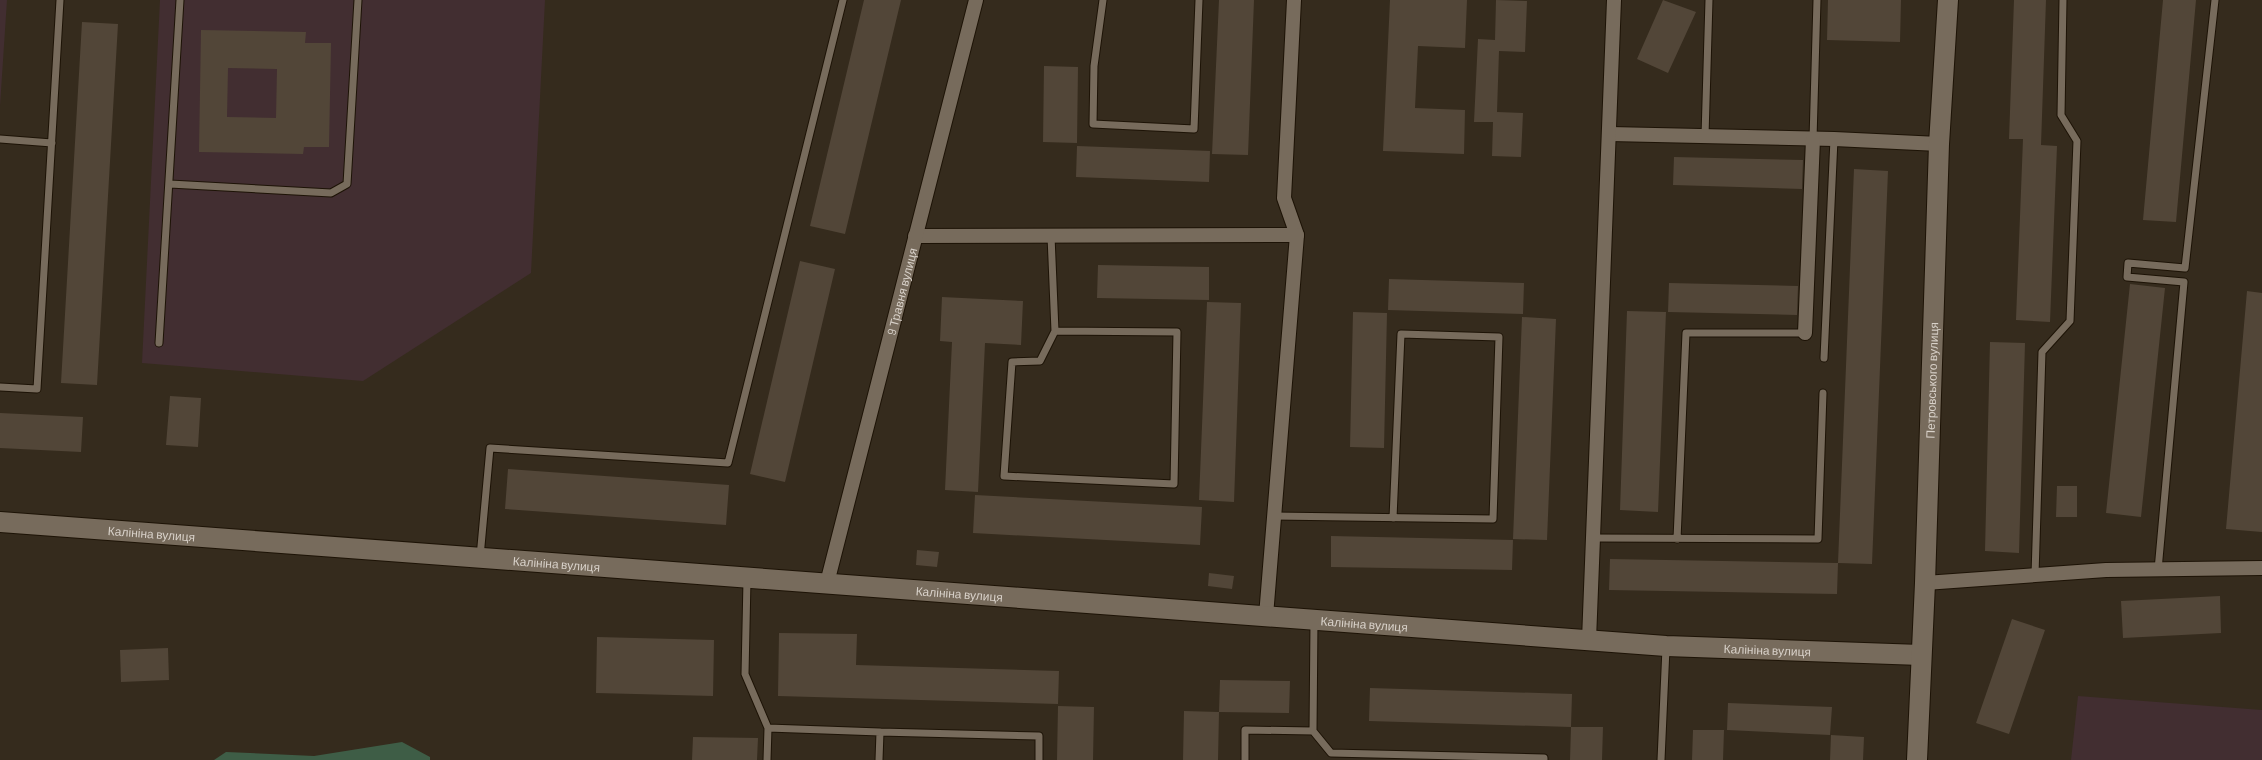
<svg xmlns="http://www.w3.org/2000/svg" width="2262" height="760" font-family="Barlow,sans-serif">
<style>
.education{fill:#422e31}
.green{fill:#3e5d46}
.building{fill:#524638;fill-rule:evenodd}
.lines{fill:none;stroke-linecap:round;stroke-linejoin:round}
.lane-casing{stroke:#1d1306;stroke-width:9}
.street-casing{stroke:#1d1306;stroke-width:16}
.secondary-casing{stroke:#1d1306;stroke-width:22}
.lane{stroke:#776b5c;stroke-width:7}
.street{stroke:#776b5c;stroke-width:14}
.secondary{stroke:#776b5c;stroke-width:20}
.labels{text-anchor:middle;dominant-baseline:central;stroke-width:5;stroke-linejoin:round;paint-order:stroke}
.street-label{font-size:12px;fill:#d8d1c9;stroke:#19140e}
</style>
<rect width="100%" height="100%" fill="#352b1d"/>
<path class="education" d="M0,0h7l-7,106z
M160,0h385l-14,273 -168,108 -221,-18z
M2078,696l184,14v50h-191z"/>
<path class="green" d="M402,742l28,15v3h-216l12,-8 88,4z"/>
<path class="building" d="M864,0h37l-56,234 -35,-8z
M1219,0h35l-6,155 -36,-1z
M1390,0h77l-2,48 -47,-2 -3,62 50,2 -1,44 -81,-3z
M1496,0l31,1 -2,51 -26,-1 -2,61 26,1 -2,44 -29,-1 1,-34h-19l4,-83 17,1z
M1663,0l33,12 -28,61 -31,-14z
M1828,0h73l-1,42 -73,-2z
M2014,0h32l-5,145 16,1 -7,176 -34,-2 7,-181h-14z
M2163,0h33l-20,222 -33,-2z
M82,22l36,2 -21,361 -36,-2z
M201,30l105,2 -1,11h26l-2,104h-25l-1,7 -104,-2zM228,68l49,1 -1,49 -49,-1z
M1044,66l34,1 -1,76 -34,-1z
M1077,146l133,5 -1,31 -133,-5z
M1674,157l129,3 -1,29 -129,-4z
M1854,169l34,2 -16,393 -34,-1z
M800,261l35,8 -50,213 -35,-8z
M1098,265l111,2v33l-112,-2z
M1389,279l135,4 -1,31 -135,-4z
M1669,283l129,3 -1,29 -129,-3z
M2130,284l35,4 -24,229 -35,-4z
M2247,291l15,2v239l-36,-3z
M942,297l81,4 -2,44 -36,-2 -7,149 -33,-2 7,-148 -12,-1z
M1207,302l34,1 -7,199 -35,-2z
M1627,311l39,1 -8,200 -38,-2z
M1353,312l34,1 -3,135 -34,-1z
M1522,317l34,2 -9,221 -34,-1z
M1990,342l35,1 -6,210 -34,-2z
M170,396l31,2 -3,49 -32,-2z
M0,413l83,4 -2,35 -81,-4z
M508,469l221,16 -3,40 -221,-16z
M2057,486h20v31h-21z
M975,495l227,12 -2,38 -227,-12z
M1331,536l182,4 -1,30 -181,-3z
M917,550l22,2 -2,15 -21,-2z
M1610,559l228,4 -1,31 -228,-4z
M1209,573l25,3 -2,13 -24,-3z
M2220,596l1,37 -98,5 -2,-37z
M2012,619l33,11 -36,104 -33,-11z
M779,633l78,1 -1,31 203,6 -1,33 -280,-8z
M597,637l117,3 -1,56 -117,-3z
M168,648l1,32 -48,2 -1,-32z
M1220,680l70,1 -1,32 -70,-1z
M1370,688l202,6 -1,33 -202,-6z
M1728,703l104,4 -2,28 -103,-5z
M1058,706l36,1 -1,53h-36z
M1184,711l35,1 -1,48h-35z
M1571,727h32l-1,33h-32z
M1693,730h31l-1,30h-31z
M1831,735l33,2 -1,23h-33z
M693,737l65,1 -1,22h-65z"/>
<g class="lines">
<defs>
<path id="lane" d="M1103,0l-9,66 -1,58 101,5 5,-129
M1705,136l4,-136
M0,139l52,4
M1813,139l4,-139
M170,184l161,9 16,-9 11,-184
M1051,236l4,95 122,1 -3,152 -170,-8 8,-114 28,-1 15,-30
M159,343l21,-343
M1824,358l10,-219
M0,387l37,2 23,-389
M1274,516l219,3 6,-182 -98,-3 -8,184
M1594,538l224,1 5,-146
M1677,539l9,-206h119
M480,557l10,-109 238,15 115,-463
M2158,570l26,-288 -57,-5 1,-14 57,5 30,-268
M2035,575l7,-223 28,-31 7,-180 -16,-26 2,-115
M747,580l-2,94 23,54 112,4
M1314,622l-1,109 18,22 213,5v2
M767,760l1,-32
M879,760l1,-28 159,4v24
M1245,760v-30l68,1
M1661,760l5,-112"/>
<g id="street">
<path d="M1294,0l-10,198 13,37"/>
<path d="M1610,134l224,5 105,5"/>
<path d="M915,236l382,-1 -31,381"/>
<path d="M1805,333l8,-194"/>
<path id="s1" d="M827,583l149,-583"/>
<path d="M1925,583l181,-13 156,-2"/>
<path d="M1589,640l25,-640"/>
</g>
<g id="secondary">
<path id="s2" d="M0,522l1666,124 255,9"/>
<path id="s3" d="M1917,760l8,-177 14,-439 9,-144"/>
</g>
</defs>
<use href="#lane" class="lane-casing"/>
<use href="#street" class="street-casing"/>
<use href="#secondary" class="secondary-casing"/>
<use href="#lane" class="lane"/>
<use href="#street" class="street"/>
<use href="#secondary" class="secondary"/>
</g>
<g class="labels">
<g class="street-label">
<text stroke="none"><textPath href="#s1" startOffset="301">9 Травня вулиця</textPath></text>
<text stroke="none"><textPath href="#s3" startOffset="380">Петровського вулиця</textPath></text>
<text stroke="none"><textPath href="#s2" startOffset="152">Калініна вулиця</textPath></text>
<text stroke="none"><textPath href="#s2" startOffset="558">Калініна вулиця</textPath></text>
<text stroke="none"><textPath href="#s2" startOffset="962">Калініна вулиця</textPath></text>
<text stroke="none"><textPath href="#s2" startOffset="1368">Калініна вулиця</textPath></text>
<text stroke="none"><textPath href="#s2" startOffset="1772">Калініна вулиця</textPath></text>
</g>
</g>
</svg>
